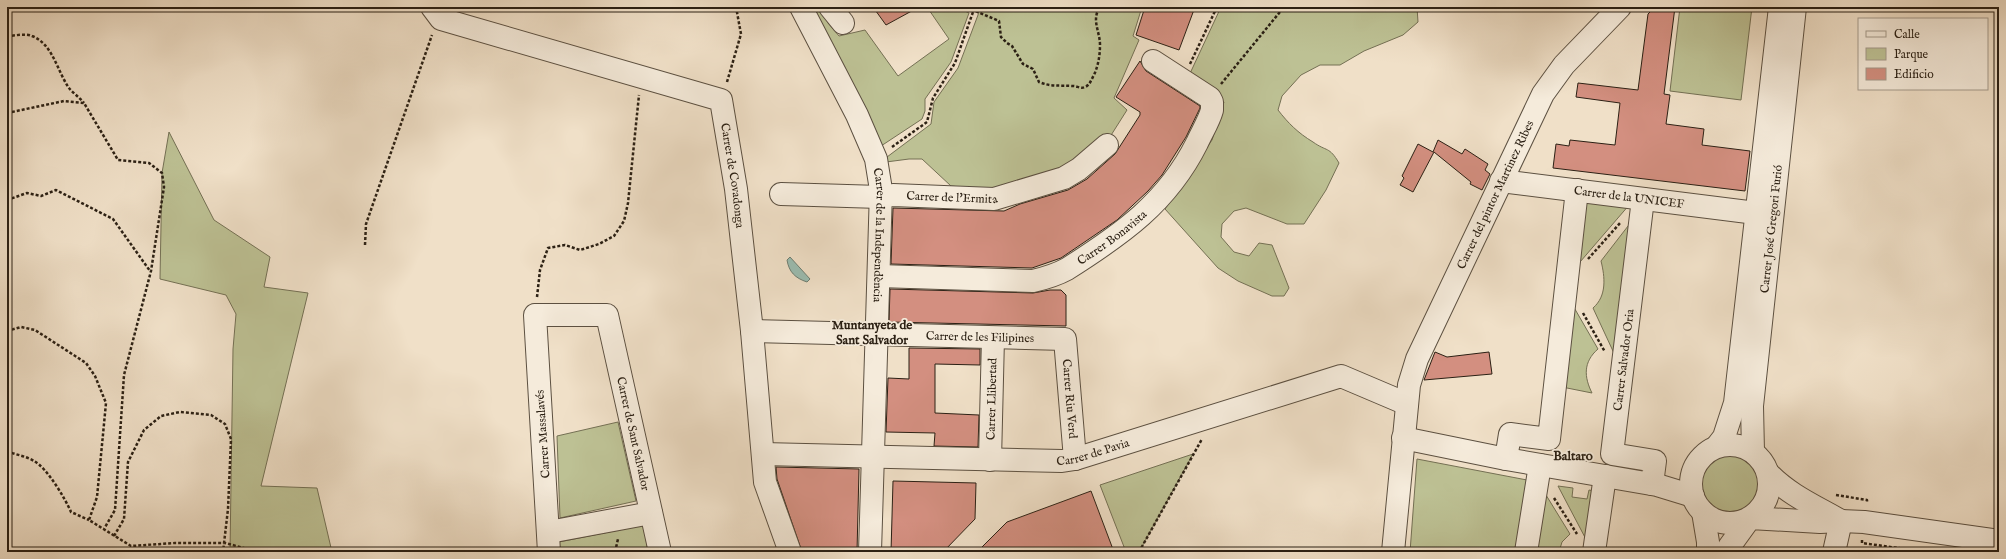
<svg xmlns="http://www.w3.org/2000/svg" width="2006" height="559" font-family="'IM FELL English',serif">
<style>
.green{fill:#bdc194;stroke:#747054}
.water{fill:#9bbdb1;stroke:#6e7e72}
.building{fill:#d38f80;stroke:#2b2014}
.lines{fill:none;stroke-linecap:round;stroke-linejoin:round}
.minor-casing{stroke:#5c5041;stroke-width:24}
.path{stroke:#2b2014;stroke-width:2.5;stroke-dasharray:3 2;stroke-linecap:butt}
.minor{stroke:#f5ebdb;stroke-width:22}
.labels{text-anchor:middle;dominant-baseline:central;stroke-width:3.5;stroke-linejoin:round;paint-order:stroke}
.street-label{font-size:12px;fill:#2b2014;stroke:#f5ebdb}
.neighbourhood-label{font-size:13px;font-weight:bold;fill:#2b2014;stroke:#f5ebdb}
</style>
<rect width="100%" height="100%" fill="#f0e0c8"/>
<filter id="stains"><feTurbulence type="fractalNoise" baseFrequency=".005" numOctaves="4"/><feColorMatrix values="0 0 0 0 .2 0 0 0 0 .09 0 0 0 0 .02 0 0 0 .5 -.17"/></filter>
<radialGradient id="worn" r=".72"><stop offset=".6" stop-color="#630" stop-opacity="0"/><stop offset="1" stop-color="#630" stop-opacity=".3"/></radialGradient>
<path class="green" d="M809,7h14l5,16 11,13 26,-6 33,46 51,-37 -22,-32h30l12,6 -18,49 -26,37v12l-3,8 -41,27z
M976,7h166l-9,29 6,4 -25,58 13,12 -19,30 -31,27 -89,23 -37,-4 -29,-27h-13l-23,3 1,-5 44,-33 3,-22 24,-34 20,-53 1,-5z
M1221,7h196l1,15 -15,13 -39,16 -24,14h-20l-19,10 -19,21 -4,14c10,13 20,23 35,32 14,10 16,4 26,21l-13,27 -22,34h-17l-41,-16 -12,3 -12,13 -1,13 13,15 15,4 10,-13 13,2 17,43 -5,8h-12l-34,-15 -20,-13 -53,-59 47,-69 12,-38 -38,-20z
M1680,7h72l-11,93 -71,-9z
M169,132l45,88 56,37 -6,30 44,6 -47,193 56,2 15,64h-102l3,-203 3,-35 -10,-19 -66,-16 2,-106z
M1584,199l46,5 -56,65z
M1635,217l-16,147 -26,-56c14,-12 12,-31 8,-47z
M1572,304l26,45c-15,13 -14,28 -6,44l-30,-6z
M618,422l18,79 -76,17 -3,-82z
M1193,454l-54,98h-13l-26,-67z
M1701 483a29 29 0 1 1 58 0a29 29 0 1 1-58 0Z
M1417,459l110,21 -10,71 -107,1z
M1558,486l15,2 -1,9 15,2 2,-9 10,2 -10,53z
M1546,495l24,39 -8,8 -3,10h-22z
M644,525l4,27h-88l-1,-10z"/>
<path class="water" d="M790,257l20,22 -3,3c-12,-4 -18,-10 -20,-22z"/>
<path class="building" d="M873,7h46l-33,18z
M1145,7h50l-16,43 -43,-15z
M1655,7h20l-11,87 6,1 -4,29 38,5 -2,16 48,6 -5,40 -192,-23 3,-24 13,2 1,-6 45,5 5,-42 -44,-6 2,-14 60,7 10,-76z
M1140,61l6,10 54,35v2l-14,29 -24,38 -14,16 -31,29 -56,38 -29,10 -141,-4 2,-56 111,3 16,-7 48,-14 19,-11 28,-25 25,-39v-3l-24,-15z
M1438,140l24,14 3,-5 23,15 -3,6 5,4 -8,16 -12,-6 1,-2 -37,-30 -21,40 -13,-7 4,-7 -2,-2 16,-32 15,8z
M890,289l143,4 17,-3h11l5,5v31l-177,-4z
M909,348l71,1v16l-45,-1v49l44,2 -1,32 -44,-1 1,-13 -49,-1 2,-54 21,1z
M1435,352l12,5 42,-5 3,22 -68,6z
M776,467l83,2 -2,83h-55l-25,-73z
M893,481l83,2 -1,36 -32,33h-52z
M1091,491l23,61h-137l30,-30z"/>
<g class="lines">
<defs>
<g id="minor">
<path id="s1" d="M432,7l9,12 280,81 15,89 16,142 13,151 25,70"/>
<path id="s2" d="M801,7l56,108 19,44 5,31 -11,362"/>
<path d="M830,7l13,16"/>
<path id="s3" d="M1501,181l255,32"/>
<path id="s4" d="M781,194l99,3 13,-2 101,4 70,-21 15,-9 28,-24"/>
<path d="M1643,199l-31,255 43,7 -3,23"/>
<path id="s5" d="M879,276l154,5c13,-3 23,-6 34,-12 55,-35 100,-66 130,-126 5,-11 12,-22 15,-33v-8l-2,-4 -57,-37"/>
<path id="s6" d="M752,331l313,8 10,120"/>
<path d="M1403,438l103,21 151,26 36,11"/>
<circle cx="1730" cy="484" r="39"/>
<path d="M1717,446l7,-9 11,-34 45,-396"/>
<path id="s7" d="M1753,452l-1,-46 43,-399"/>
<path id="s8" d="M763,454l299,7 13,-2 266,-83 66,28"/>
<path d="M1506,459l4,-25 39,5 28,-249"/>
<path id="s9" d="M990,460l3,-122"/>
<path d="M1768,473c21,22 47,33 73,48l-7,31"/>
<path d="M1703,512l5,30v10"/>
<path d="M549,532l102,-19"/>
<path id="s10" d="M549,552l-14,-237h72l53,237"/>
<path id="s11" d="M1393,552l16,-167 8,-26 126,-265 21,-29 56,-58"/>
<path d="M1526,552l14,-87"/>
<path d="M1594,552l11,-76"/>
<path d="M1727,552l2,-5 21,-29 70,4 21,-1 23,1 135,19"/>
</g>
</defs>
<use href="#minor" class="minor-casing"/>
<path class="path" d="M973,12v-2l26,11 2,16 6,6 5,3 11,18 10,5 6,13c12,5 21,3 34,4 4,0 8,3 12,1 5,-2 6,-7 9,-12 4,-9 6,-19 6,-30 0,-14 -9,-25 0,-38
M7,36c7,0 18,-3 25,0 21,8 25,35 37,52 4,5 10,9 15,15
M1190,64l27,-57
M727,82l14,-48 -5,-27
M1221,84l63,-77
M7,113l57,-12 20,2 34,57 31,3 13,10 2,14 -13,84 -27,104 -9,135 -11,19
M892,147l35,-25 6,-24 22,-35 18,-51 -8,-5
M7,200l20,-7 14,3 15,-6 57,29 37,52
M365,245l1,-21 66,-189
M1588,259l33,-37
M537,297l3,-27 8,-22 17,-3 15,5 19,-6 15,-8 10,-15 4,-18 11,-108
M1583,313l22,39
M7,331l14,-4 14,3 51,33 9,13 11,27 -9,94 -8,23 42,26 44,-3h50l34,9
M7,451c9,4 19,5 27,10 13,7 31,37 37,51l18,8
M1836,495l31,5v3
M1554,498l23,36
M114,536l10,-17 4,-57 16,-32 17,-14 19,-4 31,3 14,9 6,15 -3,70 -5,43
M1862,540v3l65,9
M615,552l3,-13
M1139,552l63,-113"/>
<use href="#minor" class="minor"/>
</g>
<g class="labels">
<g class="street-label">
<text stroke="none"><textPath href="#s1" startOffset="383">Carrer de Covadonga</textPath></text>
<text stroke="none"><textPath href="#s11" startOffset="377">Carrer del pintor Martinez Ribes</textPath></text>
<text stroke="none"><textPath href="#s4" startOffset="171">Carrer de l'Ermita</textPath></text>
<text stroke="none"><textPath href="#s3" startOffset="129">Carrer de la UNICEF</textPath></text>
<text stroke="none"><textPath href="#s7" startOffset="224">Carrer José Gregori Furió</textPath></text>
<text stroke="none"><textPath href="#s2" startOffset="246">Carrer de la Independència</textPath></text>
<text stroke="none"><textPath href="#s5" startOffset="245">Carrer Bonavista</textPath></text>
<text stroke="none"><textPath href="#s6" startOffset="228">Carrer de les Filipines</textPath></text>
<text transform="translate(1624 360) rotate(-83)">Carrer Salvador Oria</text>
<text stroke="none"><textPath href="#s9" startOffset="61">Carrer Llibertad</textPath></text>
<text stroke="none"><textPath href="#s6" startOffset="373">Carrer Riu Verd</textPath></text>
<text stroke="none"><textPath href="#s10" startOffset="431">Carrer de Sant Salvador</textPath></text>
<text transform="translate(543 434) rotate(-94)">Carrer Massalavés</text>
<text stroke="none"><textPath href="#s8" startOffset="331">Carrer de Pavia</textPath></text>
</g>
<g class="neighbourhood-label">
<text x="872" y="325">Muntanyeta de<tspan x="872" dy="15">Sant Salvador</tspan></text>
<text x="1573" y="456">Baltaro</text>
</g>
</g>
<rect width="2006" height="559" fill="none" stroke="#f0e0c8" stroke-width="24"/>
<rect x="8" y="8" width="1990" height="543" fill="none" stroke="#2b2014" stroke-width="2"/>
<rect x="12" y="12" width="1982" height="535" fill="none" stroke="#2b2014"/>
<rect x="1858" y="18" width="130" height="72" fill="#f5ebdb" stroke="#a49a8b"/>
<rect x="1866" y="31" width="20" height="6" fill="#f5ebdb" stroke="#a49a8b"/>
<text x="1894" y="38" font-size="12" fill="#2b2014">Calle</text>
<rect x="1866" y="48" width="20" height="12" fill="#bdc194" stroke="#a49a8b"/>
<text x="1894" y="58" font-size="12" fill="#2b2014">Parque</text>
<rect x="1866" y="68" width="20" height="12" fill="#d38f80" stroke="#a49a8b"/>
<text x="1894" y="78" font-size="12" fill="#2b2014">Edificio</text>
<rect width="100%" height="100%" filter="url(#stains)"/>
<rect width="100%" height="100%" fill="url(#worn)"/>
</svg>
